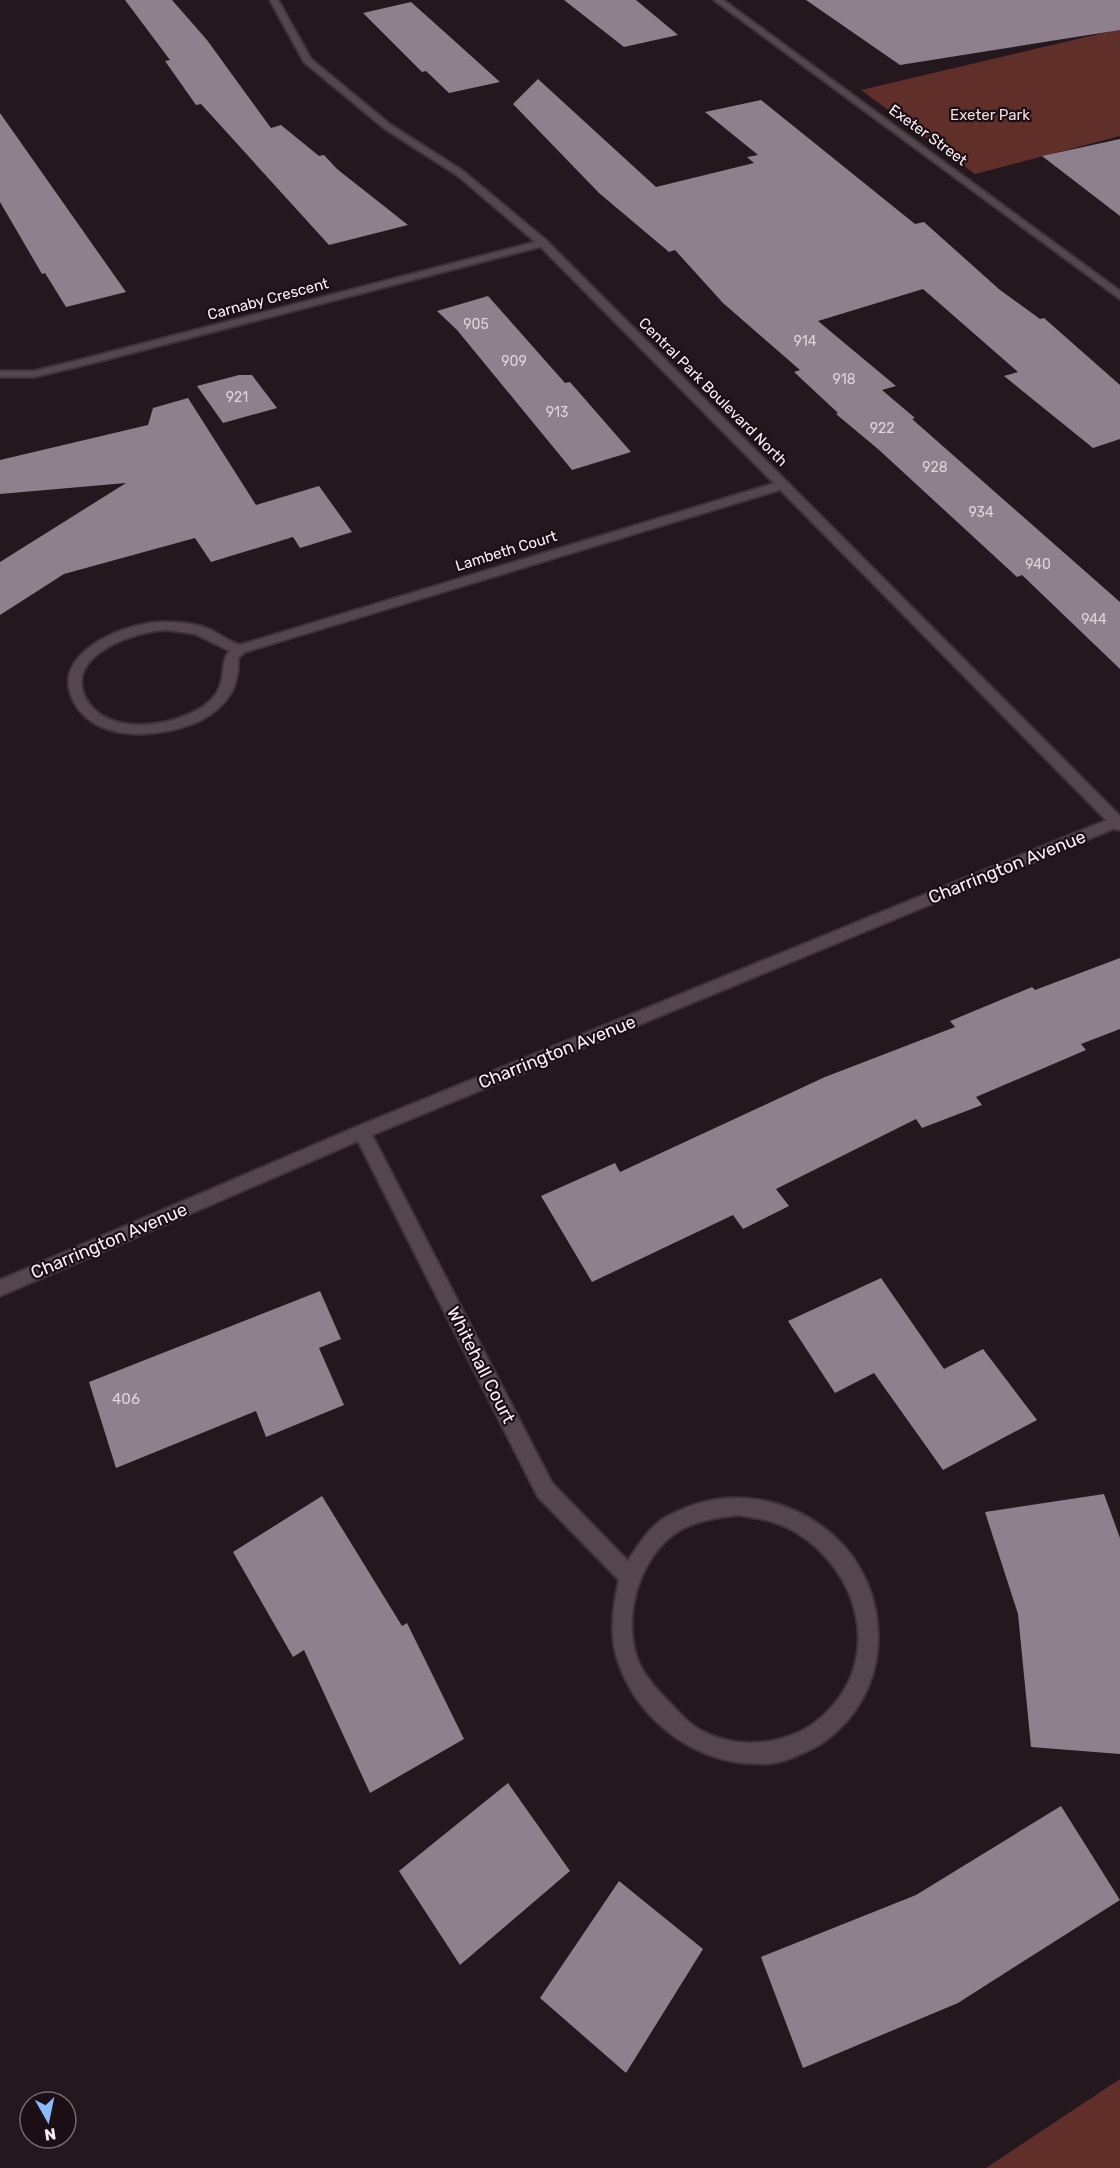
<svg xmlns="http://www.w3.org/2000/svg" width="1120" height="2168" font-family="Rubik,sans-serif">
<style>
.green{fill:#602f29}
.building{fill:#8e808c}
.lines{fill:none;stroke-linecap:round;stroke-linejoin:round}
.minor-casing{stroke:#3d3337;stroke-width:4}
.tertiary-casing{stroke:#3d3337;stroke-width:4}
.minor{fill:#55454c;fill-rule:evenodd}
.tertiary{fill:#55454c;fill-rule:evenodd}
.labels{text-anchor:middle;dominant-baseline:central;stroke-width:4.5;stroke-linejoin:round;paint-order:stroke}
.far-number-label{font-size:14px;fill:#dfd4da}
.far-park-label{font-size:15px;fill:#f5ddd9;stroke:#1b0e14}
.far-street-label{font-size:15px;fill:#faf0f4;stroke:#1b0e14}
.number-label{font-size:15px;fill:#dfd4da}
.street-label{font-size:18px;fill:#faf0f4;stroke:#1b0e14}
</style>
<rect width="100%" height="100%" fill="#25171e"/>
<path class="green" d="M1120,29v107l-145,38 -114,-84z
M1120,2079v89h-134z"/>
<path class="building" d="M125,0h47l35,40 64,88 10,-3 38,31 5,-1 13,14 71,56 -79,20 -128,-141 -5,1 -31,-44 5,-1z
M564,0h72l42,35 -54,12z
M806,0h314v30l-220,35z
M411,2l38,34 51,46 -51,11 -23,-22 -4,1 -59,-59z
M538,79l118,108 98,-24 -7,-6 11,-2 -53,-43 56,-12 154,124 9,-2 76,68 40,29 4,-1 76,67v54l-27,9 -89,-72 14,-4 -95,-83 -105,32 78,65 -14,4 33,28 -3,1 208,183v67l-98,-94 -5,2 -139,-128 -42,-35 2,-1 -44,-41 6,-2 -77,-67 -48,-53 -6,2 -70,-59 -86,-89z
M0,113l126,179 -60,15 -21,-34 -3,1 -42,-72z
M1120,139v77l-78,-60z
M488,296l77,87 5,-1 61,70 -59,18 -115,-140 -20,-19z
M239,375h13l25,33 -54,15 -26,-37z
M188,398l68,107 63,-19 33,46 -52,16 -7,-11 -82,25 -16,-24 -131,36 -64,41v-53l126,-79 -126,11v-34l148,-35 5,-17z
M1120,958v71l-39,15 5,6 -110,47 6,8 -60,23 -6,-9 -140,70 13,17 -46,23 -10,-14 -141,67 -51,-86 74,-33 5,9 205,-95 130,-50 -5,-6 82,-34 3,3z
M881,1278l63,91 39,-20 54,71 -94,50 -69,-97 -39,20 -47,-72z
M320,1291l21,48 -22,9 25,57 -78,32 -10,-26 -140,57 -27,-86z
M1104,1494l16,44v216l-89,-7 -13,-133 -33,-102z
M322,1496l80,130 5,-3 57,116 -94,54 -66,-143 -11,7 -60,-105z
M508,1783l62,88 -110,94 -61,-94z
M1061,1806l59,94 -162,103 -155,65 -42,-111 155,-62z
M619,1881l84,68 -77,124 -86,-75z"/>
<g class="lines">
<defs>
<path id="minor" d="M714,0h9l397,291v8z
M543,240l5,3 -1,2 -458,119 -55,13h-34v-6h34l49,-12z
M782,481l6,4 -2,3 -541,164 -7,6c2,29 -12,49 -37,62 -38,19 -112,25 -130,-25 -17,-46 62,-75 96,-73 14,0 31,2 44,8 10,5 18,12 29,15zM168,630l27,4 35,17c-13,11 2,35 -26,55 -30,21 -99,32 -119,-9 -20,-43 53,-67 83,-67z
M1117,816l3,1v9l-748,309 180,348 76,78c9,-14 18,-29 31,-39 7,-6 16,-9 24,-13 51,-22 110,-10 152,28 55,51 59,143 2,194 -14,14 -33,22 -51,29 -13,5 -27,4 -41,3 -57,-5 -109,-47 -127,-102 -9,-26 -5,-54 1,-81l-81,-83 -180,-356 -358,155v-16l356,-153zM738,1515c20,3 39,6 56,16 67,40 90,129 29,185 -30,28 -81,35 -119,16 -14,-6 -24,-19 -34,-29 -12,-12 -24,-25 -31,-40 -18,-43 -1,-105 38,-131 19,-12 40,-14 61,-17z"/>
<path id="tertiary" d="M270,0h8l33,59 80,66 72,46 84,70 573,575v14l-5,-1 -576,-584 -82,-70 -72,-46 -81,-67z"/>
</defs>
<use href="#minor" class="minor-casing"/>
<use href="#tertiary" class="tertiary-casing"/>
<use href="#minor" class="minor"/>
<use href="#tertiary" class="tertiary"/>
</g>
<g class="labels">
<g class="far-number-label">
<text x="476" y="324">905</text>
<text x="805" y="341">914</text>
<text x="514" y="361">909</text>
<text x="844" y="379">918</text>
<text x="237" y="397">921</text>
<text x="557" y="412">913</text>
<text x="882" y="428">922</text>
<text x="935" y="467">928</text>
<text x="981" y="512">934</text>
<text x="1038" y="564">940</text>
<text x="1094" y="619">944</text>
</g>
<g class="far-park-label">
<text x="990" y="115">Exeter Park</text>
</g>
<g class="far-street-label">
<text transform="translate(928 135) rotate(36)">Exeter Street</text>
<text transform="translate(268 299) rotate(-15)">Carnaby Crescent</text>
<text transform="translate(713 392) rotate(45)">Central Park Boulevard North</text>
<text transform="translate(506 551) rotate(-17)">Lambeth Court</text>
</g>
<g class="number-label">
<text x="126" y="1399">406</text>
</g>
<g class="street-label">
<text transform="translate(1007 867) rotate(-22)">Charrington Avenue</text>
<text transform="translate(557 1052) rotate(-22)">Charrington Avenue</text>
<text transform="translate(109 1241) rotate(-23)">Charrington Avenue</text>
<text transform="translate(481 1365) rotate(63)">Whitehall Court</text>
</g>
</g>
<g transform="translate(48 2120) rotate(171)"><circle r="28" fill="#1b0e14" stroke="#74686e" stroke-width="1.5"/>
<path d="M0-4.5L10 22L0 15L-10 22Z" fill="#89bafc"/>
<text y="-9" font-size="16" font-weight="bold" text-anchor="middle" fill="#faf0f4">N</text>
</g>
</svg>
